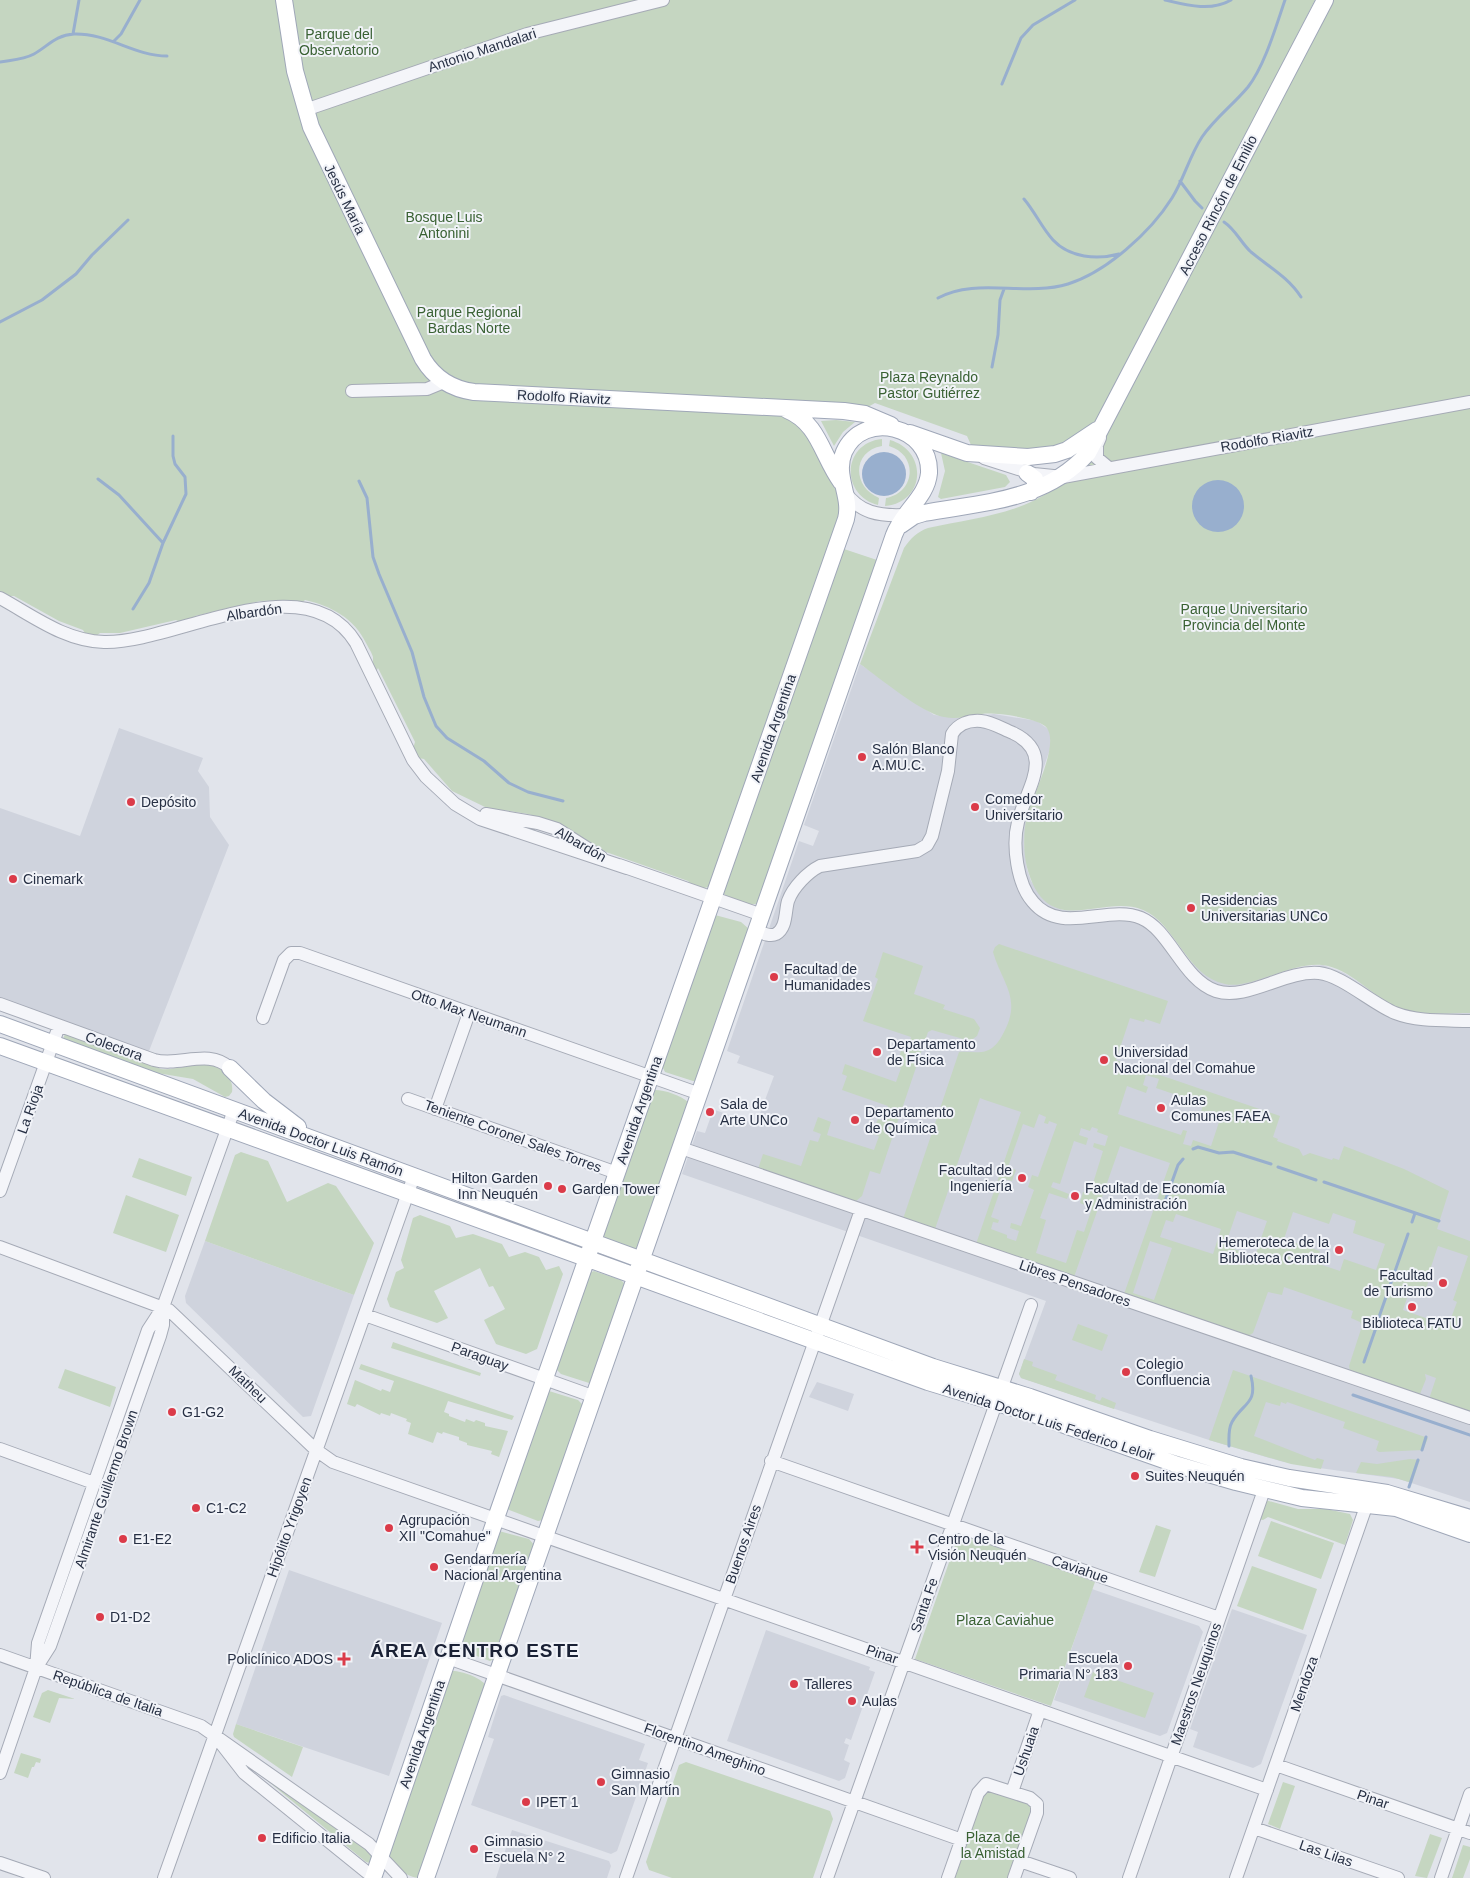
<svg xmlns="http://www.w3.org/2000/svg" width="1470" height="1878" font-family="Helvetica,sans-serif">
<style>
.built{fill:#cfd3dd}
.green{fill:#c5d6c1;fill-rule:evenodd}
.water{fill:#98afce}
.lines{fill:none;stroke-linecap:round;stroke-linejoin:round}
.stream{stroke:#98afce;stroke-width:3}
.minor-casing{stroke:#a5aab6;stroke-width:14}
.major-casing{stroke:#9fa7b8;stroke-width:18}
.minor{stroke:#f4f5f9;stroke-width:12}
.major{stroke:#fff;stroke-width:16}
.poi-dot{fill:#db3b49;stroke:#f1f3f8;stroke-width:2}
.labels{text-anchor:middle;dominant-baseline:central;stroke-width:4;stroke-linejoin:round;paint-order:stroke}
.park-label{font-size:14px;fill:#396133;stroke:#f1f3f8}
.street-label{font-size:14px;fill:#273044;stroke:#f1f3f8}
.poi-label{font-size:14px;fill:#273044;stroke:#f1f3f8;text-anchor:start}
.district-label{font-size:19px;font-weight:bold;letter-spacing:1px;fill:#1a2135;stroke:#f1f3f8}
</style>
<rect width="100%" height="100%" fill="#e1e4eb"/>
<path class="built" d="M860,664l74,51 29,3 31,-4 43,7 11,8 3,5 -1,15 -23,67 -3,26 3,27 4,12 14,19 8,6 10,4 21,1 40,-4 18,3 15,10 35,43 94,7 37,-5 21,8 52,33 28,6 46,1v489l-71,-23 -87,-12 -32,-6 -71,-21 -188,-62 -2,-4 27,-73 -364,-127 15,-43 8,2 6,-17 -4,-1 2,-7 47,16 18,-48 -37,-13 3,-7 -13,-5 72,-210 14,5 6,-15 -15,-6z
M119,728l84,30 -5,13 11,16 1,30 19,28 -80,206 -149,-53v-190l80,28z
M205,1241l149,54 -43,121 -8,1 -117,-114 -1,-7z
M817,1382l37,12 -6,17 -39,-14z
M289,1570l153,53 -53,153 -153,-52z
M1092,1589l107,37 4,6 -36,101 -7,3 -106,-36z
M1232,1609l75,26 -46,129 -8,4 -60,-21 5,-15 -8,-3z
M766,1630l104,37 -1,3 6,2 -24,68 -5,-2 -2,5 5,2 -5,15 6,3 -5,15 -6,3 -112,-40z
M504,1695l141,49 -6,16 9,3 -31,88 -6,3 -140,-49 23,-66 -6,-2 13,-41z
M512,1830l97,31 2,5 -4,12h-111z"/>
<path class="green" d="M0,0h1315l-208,406 -11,18 -44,26 -81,-5 -4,-9 -92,-33 -9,5 -87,-6 30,30 31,67 1,13 -130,373c-8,6 -17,3 -23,-4l-82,-29 -47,-29 -31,-9 -25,-4 -6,3 -9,-2 -3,-4 -33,-16 -28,-32 -6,-1 -5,-9 2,-7 -37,-74 -2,4c-3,-6 -3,-9 -3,-15 -1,-4 -5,-10 -7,-14 -12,-25 -35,-37 -61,-43l-4,4 -11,-1 -4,-3 -26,1 -65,15 -3,5 -10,2 -6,-3 -56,13h-20l-4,3 -10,-1 -3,-5 -24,-9 -45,-25h-7l-7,-4z
M1325,0h145v1013c-24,0 -51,3 -73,-6 -26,-11 -47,-39 -75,-42 -31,-3 -73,25 -97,19 -39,-8 -49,-60 -82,-74 -41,-17 -94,31 -115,-39 -5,-17 -5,-38 -1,-55 5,-20 35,-75 18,-90 -9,-8 -50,-14 -63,-12 -13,2 -25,6 -38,3 -23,-4 -64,-39 -84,-53l44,-116c7,-10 13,-16 24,-20 41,-9 86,-13 121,-36 10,-6 16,-17 25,-24z
M836,420l19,2 -12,10 -9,14 -13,-25z
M882,439v7c-30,5 -30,41 -3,52l-1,7c-38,-10 -36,-62 4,-66z
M890,440c38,11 36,62 -5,66l1,-8c29,-5 33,-43 3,-52z
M941,453l65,22 4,7 -5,5 -64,12 -3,-2 7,-26z
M841,548l39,13 -123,343c-10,1 -27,-4 -34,-11z
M715,915l26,7 8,7 -53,152h-3l-28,-9 -3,-6z
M999,944l169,57 -8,23 -15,-5 -1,3 -14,-4 -14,42 164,56 -7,21 5,2 -1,2 22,8 4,7 7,-3 22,7 1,-2 6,2 5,-14 60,23 45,22 -12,38 33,12v170l-39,-12 -1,-3 6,-18 -11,-4 1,5 -6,15 -70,-23 -1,-5 13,-40 -2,-4 -9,-4 2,-7 -69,-24 -2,8 -14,-3 -15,41 -5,3 -124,-42 46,-131 -50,-17 -46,131 -98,-33 45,-132 -36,-12 -5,-2 -45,131 -32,-10 56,-167c9,-1 18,2 27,-1 9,-3 14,-11 18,-19 18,-34 -2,-49 -11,-80l2,-5zM1146,1075l13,4 -3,9 47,16 -2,8 19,7 -9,27 -18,-6 -2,6 -8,-2 4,-13 -4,-1 -2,5 -63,-21 9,-28 19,7 2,-6 -5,-2zM1039,1114l7,3 -2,6 4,1 1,-3 8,3 -19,53 -6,-2 -4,12 6,3 -13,36 -10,-3 -1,5 9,3 -3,10 -9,-3v-3l-16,-6 2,-7 5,1 1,-3 -8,-3 13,-38 8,2 4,-11 -8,-3 15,-43 11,4zM1092,1127l6,2 -1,3 11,4 -3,10 -11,-3 -1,4 10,4 -13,42 -7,-1 -3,11 12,5 -8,24 -7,-2 -11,33 -30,-10 10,-33 -6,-2 9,-25 18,6 2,-5 -18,-7 2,-5 7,2 14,-43 12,4 2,-7 -9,-3 2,-7 9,3zM1237,1211l30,10 -12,35 -30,-10zM1293,1212l36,12 4,-11 23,8 -3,12 32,11 -9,26 -32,-11 -4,12 -24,-8 4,-12 -36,-12zM1176,1214l45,15 -8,25 -53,-17 6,-17 7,2zM1150,1241l22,7 -18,52 -21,-7zM1438,1246l30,10 -15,44 4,2 -9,24 -45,-16 8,-24 14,5 4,-11 -2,-1z
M883,952l40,14 -9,28 31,11 -2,4 31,10 6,9 -3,8 -7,5 -38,-11 -4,2 -48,142 -10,-3 -8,25 -6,5 -98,-32 5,-15 38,12 9,-26 8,2 3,-8 -8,-3 5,-14 13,5 -4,13 47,15 5,-14 -7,-2 6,-15 5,2 5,-15 -46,-16 5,-14 -5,-2 3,-10 51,18 5,-14 -5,-2 5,-15 5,1 5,-15 -48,-16 15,-42 -3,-2z
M65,1034l96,35c23,2 47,-14 65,5 5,5 7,11 6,18l-3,4 -4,1 -32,-18 -36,-6 -94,-34z
M653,1090c9,-1 28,5 35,12l-51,148 -34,-11 -3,-6z
M241,1152l27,9 19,41 41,-19 8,3 38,57 -20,52 -149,-54 30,-86z
M139,1158l53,19 -6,19 -54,-19z
M126,1195l53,20 -13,37 -53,-19z
M420,1215l30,11 6,12 17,-4 29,10 7,13 16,-5 14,5 7,13 13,-4 4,8 -26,75 -11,5 -30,-10 -12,-24 21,-11 -12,-23 -4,1 -9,-19 -46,23 14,27 -11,5 -47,-16 -3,-8 9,-27 8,-4 -3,-8 12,-42z
M594,1271l27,9 4,4 -33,98 -3,1 -28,-9 -6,-6 34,-95z
M1078,1324l30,11 -6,16 -30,-11z
M393,1342l88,31 -1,3 -89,-28z
M1024,1359l9,3 -1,4 25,9 -2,5 41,15 -1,4 5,2 2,-4 14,6 -2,6 -93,-31 -2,-4z
M361,1364l153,52 -2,4 -64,-19 -4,11 5,2v2l16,6 1,-3 8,3 2,-2 9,3v3l23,5 -9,26 -8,-3 1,-3 -25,-6v-2l-8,-3v-3l-16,-5 -1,2 -5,-2 -4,11 -25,-9 3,-11 -5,-2 1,-2 -16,-6 -1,3 -9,-3 -1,2 -23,-11 -2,3 -8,-3 8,-24 26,11 1,-2 8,3 4,-11 -35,-12z
M65,1369l51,18 -6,20 -52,-19z
M1233,1370l195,68 -5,12 -44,2 -3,-2 3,-9 -36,-13 2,-6 -58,-20 -1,2 -5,-2 -1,4 -14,-4 -12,34 61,24 2,-2 7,2 -3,9 -30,-5 -82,-24z
M549,1391l29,9 5,5 -40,115 -5,1 -31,-12z
M1410,1459l10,1 -8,23 -20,-6 -36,-4 5,-11 16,2z
M1265,1500l33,9h28l24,5 3,6 -8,25 -77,-28 -5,3 -5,-1z
M1271,1521l63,22 -13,36 -63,-23z
M1156,1525l15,5 -16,47 -16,-5z
M499,1531l30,8 6,7 -41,113 -4,2 -32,-12z
M959,1534l136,48 -44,124 -136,-47z
M1252,1566l65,23 -14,41 -66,-24z
M451,1671c9,-1 28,6 34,13l-64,194c-15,0 -30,-13 -34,-27z
M1093,1672l61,21 -9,25 -61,-21z
M48,1690l27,9 -16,-1 -9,25 -17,-6 9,-24z
M236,1724l67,23 -11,30 -58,-40 -1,-3z
M21,1753l20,6 -1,4 -4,-1 -2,5h-2l-4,11 -14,-5z
M686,1762l144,49 3,8 -20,59h-141l-23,-8 -3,-8 33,-97z
M246,1763l127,91 -3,9 -4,-1z
M1283,1782l12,4 -15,43 -12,-5z
M988,1791l41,13 3,5 -23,69h-54l28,-82z
M1430,1834l12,4 -15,40 -12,-2z
M1463,1845l7,2v12l-7,19h-11z"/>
<path class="water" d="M862 474a22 22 0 1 1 44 0a22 22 0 1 1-44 0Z
M1192 506a26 26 0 1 1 52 0a26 26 0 1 1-52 0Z"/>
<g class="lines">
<path class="stream" d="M1165,0c21,5 46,12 66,0
M73,34l6,-34
M114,41l7,-7 19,-34
M0,62c11,-2 23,-2 34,-8 14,-8 22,-19 40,-20 34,-1 60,22 93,22
M1002,84l19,-46 12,-13 42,-25
M1180,181l15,20 7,7
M1024,199c11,13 18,29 29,41 17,18 44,20 66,14
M1224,222c12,8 17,21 27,30 18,15 37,25 50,45
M938,298c38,-21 87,-1 130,-14 38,-12 82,-51 104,-86 12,-19 17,-41 30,-61 13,-19 31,-32 46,-50 17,-22 28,-61 37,-87
M0,322l42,-22 34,-26 16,-19 36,-35
M992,367l6,-32 2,-35 4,-11
M98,479l21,16 44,48
M359,481l8,17 6,59 6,17 33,78 12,45 12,29 11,12 37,23 25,22 19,9 35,9
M133,609l16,-26 14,-40 23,-49 -1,-17 -10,-13 -2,-8v-20
M1193,1149l5,-2 21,6 14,-1 38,12
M1278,1167l38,13
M1324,1182l115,39
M1164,1204l14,-39 5,-6
M1412,1222l3,-9
M1379,1317l29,-83
M1364,1362l14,-40
M1353,1395l117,40
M1229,1446c0,-8 -1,-17 3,-24 11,-20 26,-17 19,-46
M1422,1450l4,-13
M1409,1487l9,-27"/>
<defs>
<path id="minor" d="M305,110l222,-76 136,-34
M352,391l75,-2 17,-7
M1100,438l-3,7v13l12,10
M984,458l50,16 29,3 407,-75
M845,492c15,21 34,24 58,23
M0,598c33,18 65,43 104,44 70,2 202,-81 252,1l57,117 13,17 29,27 25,15 147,49
M486,814l52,9 19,6 44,28
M619,865l143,50
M757,931c5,2 13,6 19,3 11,-6 9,-23 12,-33 5,-14 20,-29 32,-35l97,-15 10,-6 5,-9 16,-65 4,-37c6,-10 17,-14 29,-13 11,1 22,8 32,12 44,21 12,57 5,89 -6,23 -1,62 15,80 28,34 75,2 108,16 29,12 42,62 75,73 31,10 69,-21 103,-18 22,2 54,31 76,40 23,9 51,7 75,8
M0,1004l154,56c26,7 54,-12 76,8
M263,1018l21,-58 7,-7h9l400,141
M408,1099l209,74
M435,1109l34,-96
M681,1148l789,270
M0,1191l59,-165
M0,1247l169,63 147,140 17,12 934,328
M365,1315l230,82
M0,1449l94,34
M771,1461l448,157
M0,1655l201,71 168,118 32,34
M448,1658l514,182
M36,1668l2,-25 110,-313 15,-23 71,-197
M220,1742l24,31 130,105
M1276,1765l194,68
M0,1773l36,-105 14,-22 110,-310 3,-11v-18
M1012,1792l28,-82
M1254,1828l144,50
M1020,1861l50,17
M0,1863l44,15
M164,1878l250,-702
M626,1878l235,-668
M827,1878l204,-573
M948,1878l30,-85 8,-9 44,14 7,6v9l-23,65
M1129,1878l135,-388
M1236,1878l133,-380
M1441,1878l29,-84"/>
<path id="major" d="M284,0l11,71 16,56 112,232c12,20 29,30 51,33l370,19 21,3 26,11
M787,410c32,13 35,46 54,72
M910,433l57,20 61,4 27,-3 12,-4 30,-20
M1027,473l8,6v7l-4,6
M901,525l13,-9 10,-3c60,-11 121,-12 164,-60l237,-453
M0,1024l933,343 97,30 120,42 91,28 48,11 98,15 83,25
M0,1046l928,336 105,32 145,51 58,17 66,16 94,10 74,26
M230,1068l34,33 34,26
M373,1878l123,-360 350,-999c6,-23 -12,-43 -2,-67 19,-43 87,-26 85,21 -2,24 -26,38 -35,62l-468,1343"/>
</defs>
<use href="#minor" class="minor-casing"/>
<use href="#major" class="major-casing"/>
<use href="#minor" class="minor"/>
<use href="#major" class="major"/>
</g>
<g class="poi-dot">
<circle cx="862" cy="757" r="5"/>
<circle cx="131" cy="802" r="5"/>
<circle cx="975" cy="807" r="5"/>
<circle cx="13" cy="879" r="5"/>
<circle cx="1191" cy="908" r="5"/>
<circle cx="774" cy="977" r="5"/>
<circle cx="877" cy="1052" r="5"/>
<circle cx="1104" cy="1060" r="5"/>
<circle cx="1161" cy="1108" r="5"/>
<circle cx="710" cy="1112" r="5"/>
<circle cx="855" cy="1120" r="5"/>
<circle cx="1022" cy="1178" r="5"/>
<circle cx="548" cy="1186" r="5"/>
<circle cx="562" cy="1189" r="5"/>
<circle cx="1075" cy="1196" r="5"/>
<circle cx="1339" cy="1250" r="5"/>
<circle cx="1443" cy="1283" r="5"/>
<circle cx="1412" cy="1307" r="5"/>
<circle cx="1126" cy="1372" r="5"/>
<circle cx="172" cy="1412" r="5"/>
<circle cx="1135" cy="1476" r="5"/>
<circle cx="196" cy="1508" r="5"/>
<circle cx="389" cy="1528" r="5"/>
<circle cx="123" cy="1539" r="5"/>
<path d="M914.5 1539.5h5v5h5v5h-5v5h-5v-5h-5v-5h5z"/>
<circle cx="434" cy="1567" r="5"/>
<circle cx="100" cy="1617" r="5"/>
<path d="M341.5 1651.5h5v5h5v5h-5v5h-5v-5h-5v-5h5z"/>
<circle cx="1128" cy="1666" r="5"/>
<circle cx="794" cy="1684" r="5"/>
<circle cx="852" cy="1701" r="5"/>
<circle cx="601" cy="1782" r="5"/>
<circle cx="526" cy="1802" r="5"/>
<circle cx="262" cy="1838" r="5"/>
<circle cx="474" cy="1849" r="5"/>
</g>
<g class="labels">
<g class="park-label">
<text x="339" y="34">Parque del<tspan x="339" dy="16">Observatorio</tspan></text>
<text x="444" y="217">Bosque Luis<tspan x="444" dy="16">Antonini</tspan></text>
<text x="469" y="312">Parque Regional<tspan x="469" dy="16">Bardas Norte</tspan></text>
<text x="929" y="377">Plaza Reynaldo<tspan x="929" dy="16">Pastor Gutiérrez</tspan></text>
<text x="1244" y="609">Parque Universitario<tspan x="1244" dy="16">Provincia del Monte</tspan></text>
<text x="1005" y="1620">Plaza Caviahue</text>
<text x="993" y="1837">Plaza de<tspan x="993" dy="16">la Amistad</tspan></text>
</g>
<g class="street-label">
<text transform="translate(482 50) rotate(-18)">Antonio Mandalari</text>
<text transform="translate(345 199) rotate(64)">Jesús María</text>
<text transform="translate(1218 205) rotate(-63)">Acceso Rincón de Emilio</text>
<text transform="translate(564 397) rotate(3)">Rodolfo Riavitz</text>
<text transform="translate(1267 439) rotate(-10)">Rodolfo Riavitz</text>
<text transform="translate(254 612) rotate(-8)">Albardón</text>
<text transform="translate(773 728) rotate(-71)">Avenida Argentina</text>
<text transform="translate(581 844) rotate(30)">Albardón</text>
<text transform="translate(469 1013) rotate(19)">Otto Max Neumann</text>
<text transform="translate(114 1046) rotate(20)">Colectora</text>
<text transform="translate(30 1109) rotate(-70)">La Rioja</text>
<text transform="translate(639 1110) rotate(-71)">Avenida Argentina</text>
<text transform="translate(513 1136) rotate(20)">Teniente Coronel Sales Torres</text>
<text transform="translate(321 1142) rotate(20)">Avenida Doctor Luis Ramón</text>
<text transform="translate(1075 1283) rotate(19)">Libres Pensadores</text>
<text transform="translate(480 1356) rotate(20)">Paraguay</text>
<text transform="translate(248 1384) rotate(44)">Matheu</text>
<text transform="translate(1049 1422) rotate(18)">Avenida Doctor Luis Federico Leloir</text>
<text transform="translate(106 1489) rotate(-71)">Almirante Guillermo Brown</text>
<text transform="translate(289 1527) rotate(-70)">Hipólito Yrigoyen</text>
<text transform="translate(743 1544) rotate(-71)">Buenos Aires</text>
<text transform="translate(1080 1569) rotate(19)">Caviahue</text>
<text transform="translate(924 1605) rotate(-71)">Santa Fe</text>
<text transform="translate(882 1654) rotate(19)">Pinar</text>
<text transform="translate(1196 1684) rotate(-71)">Maestros Neuquinos</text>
<text transform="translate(1304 1684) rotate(-71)">Mendoza</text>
<text transform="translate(108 1693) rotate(19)">República de Italia</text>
<text transform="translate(422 1734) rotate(-71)">Avenida Argentina</text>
<text transform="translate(705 1749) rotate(20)">Florentino Ameghino</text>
<text transform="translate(1026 1751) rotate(-71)">Ushuaia</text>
<text transform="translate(1373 1799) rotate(19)">Pinar</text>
<text transform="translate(1326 1853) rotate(19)">Las Lilas</text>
</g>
<g class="poi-label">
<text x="872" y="749">Salón Blanco<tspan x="872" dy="16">A.MU.C.</tspan></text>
<text x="985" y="799">Comedor<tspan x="985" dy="16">Universitario</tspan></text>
<text x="141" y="802">Depósito</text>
<text x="23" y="879">Cinemark</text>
<text x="1201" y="900">Residencias<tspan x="1201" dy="16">Universitarias UNCo</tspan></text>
<text x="784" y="969">Facultad de<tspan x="784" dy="16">Humanidades</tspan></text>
<text x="887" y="1044">Departamento<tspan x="887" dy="16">de Física</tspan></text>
<text x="1114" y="1052">Universidad<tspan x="1114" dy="16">Nacional del Comahue</tspan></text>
<text x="1171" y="1100">Aulas<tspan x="1171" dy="16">Comunes FAEA</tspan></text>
<text x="720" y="1104">Sala de<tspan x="720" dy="16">Arte UNCo</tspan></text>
<text x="865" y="1112">Departamento<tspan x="865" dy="16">de Química</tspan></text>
<text x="1012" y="1170" text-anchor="end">Facultad de<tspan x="1012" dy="16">Ingeniería</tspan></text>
<text x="538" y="1178" text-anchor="end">Hilton Garden<tspan x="538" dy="16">Inn Neuquén</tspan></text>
<text x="1085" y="1188">Facultad de Economía<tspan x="1085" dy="16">y Administración</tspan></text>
<text x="572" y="1189">Garden Tower</text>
<text x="1329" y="1242" text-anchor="end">Hemeroteca de la<tspan x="1329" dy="16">Biblioteca Central</tspan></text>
<text x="1433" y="1275" text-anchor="end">Facultad<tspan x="1433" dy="16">de Turismo</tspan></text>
<text x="1412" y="1323" text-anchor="middle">Biblioteca FATU</text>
<text x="1136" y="1364">Colegio<tspan x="1136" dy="16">Confluencia</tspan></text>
<text x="182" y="1412">G1-G2</text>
<text x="1145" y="1476">Suites Neuquén</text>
<text x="206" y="1508">C1-C2</text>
<text x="399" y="1520">Agrupación<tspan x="399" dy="16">XII "Comahue"</tspan></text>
<text x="133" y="1539">E1-E2</text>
<text x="928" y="1539">Centro de la<tspan x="928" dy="16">Visión Neuquén</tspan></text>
<text x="444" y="1559">Gendarmería<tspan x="444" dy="16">Nacional Argentina</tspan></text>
<text x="110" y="1617">D1-D2</text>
<text x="1118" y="1658" text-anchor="end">Escuela<tspan x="1118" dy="16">Primaria N° 183</tspan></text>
<text x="333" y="1659" text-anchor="end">Policlínico ADOS</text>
<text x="804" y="1684">Talleres</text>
<text x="862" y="1701">Aulas</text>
<text x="611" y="1774">Gimnasio<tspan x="611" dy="16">San Martín</tspan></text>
<text x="536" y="1802">IPET 1</text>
<text x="272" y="1838">Edificio Italia</text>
<text x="484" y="1841">Gimnasio<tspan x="484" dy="16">Escuela N° 2</tspan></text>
</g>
<g class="district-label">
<text x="475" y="1650">ÁREA CENTRO ESTE</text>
</g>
</g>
</svg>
